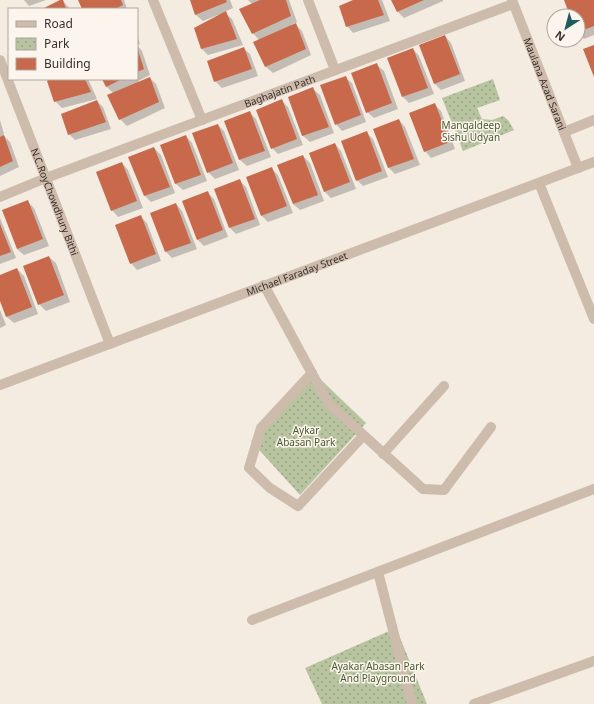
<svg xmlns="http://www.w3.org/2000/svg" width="594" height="704" font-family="'Noto Sans',sans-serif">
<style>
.park{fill:url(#park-dots)}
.shadow{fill:#0003}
.building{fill:#c8694b}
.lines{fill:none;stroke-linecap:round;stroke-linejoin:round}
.minor{stroke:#cdbbac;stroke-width:10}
.labels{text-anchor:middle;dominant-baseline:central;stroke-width:3;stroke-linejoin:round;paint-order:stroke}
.street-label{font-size:10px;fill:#3b302b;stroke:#fbf5ee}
.park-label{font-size:10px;fill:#4a5a2e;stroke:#fbf5ee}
</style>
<defs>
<pattern id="park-dots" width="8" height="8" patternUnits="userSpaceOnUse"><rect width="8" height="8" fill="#b8c4a0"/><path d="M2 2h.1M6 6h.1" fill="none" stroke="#97a083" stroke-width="1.8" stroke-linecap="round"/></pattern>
</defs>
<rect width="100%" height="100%" fill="#f4ebe1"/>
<path class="park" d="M493,79l7,21 -23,8 5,11 10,1 11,-4 5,4 6,10 -51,21 -21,-53z
M316,375l50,48 -66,72 -49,-54z
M396,628l31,76h-105l-17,-36z"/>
<path class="shadow" d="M24,0h22l-17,6z
M62,0l8,9h-26z
M79,0h45l3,9h-43z
M191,0h39l3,8 -9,4 8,7 11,26 -35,10 -7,-7 18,-32 -1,-1 -15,6 -7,-6z
M248,0h41l8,22 -6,3v2l5,-2 6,6 9,24 -38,18 -7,-6 -12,-24 5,-3 -6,-7 -1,-29z
M356,0h26l8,21 -37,12 -6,-7z
M392,0h51v1l-39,17 -6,-6z
M565,0h29v35l-10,4 -6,-6v-17h-7z
M137,35l3,9 -3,1z
M445,36l6,7 14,38 -24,9 -6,-6z
M137,45l5,6 8,24 -12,6 1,1 11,-4 6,6 9,24 -38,18 -7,-7 -7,-26 -7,-7 -3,-7h34z
M243,48l7,6 8,22 -36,12 -7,-7z
M413,49l6,7 15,38 -25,9 -6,-6 -15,-38z
M377,65l7,6 14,38 -24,9 -7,-6z
M345,77l7,6 14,39 -24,9 -6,-7z
M53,79h35l9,20 -35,9 -7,-7z
M313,89l7,6 14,38 -24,9 -7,-6 -14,-38z
M97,101l6,6 8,22 -36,11 -6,-6z
M282,101l6,6 15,38 -25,9 -6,-6z
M434,104l7,7 14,38 -24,9 -6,-7z
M250,113l6,6 15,38 -24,9 -7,-6 -14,-38z
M0,120l4,14 -1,1 7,7 9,25 -19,9z
M399,120l6,7 15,38 -25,9 -6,-6 -15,-38z
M218,125l6,6 15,39 -24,9 -7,-7z
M367,133l6,6 15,38 -25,9 -6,-6z
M186,136l6,7 15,38 -24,9 -7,-6 -14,-38z
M335,144l6,7 15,38 -25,9 -6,-6 -15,-38z
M154,148l7,7 14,38 -24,9 -6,-6 -15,-38z
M303,156l7,7 14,38 -24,9 -7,-6z
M122,163l6,7 15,38 -25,9 -6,-7z
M271,168l7,7 15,38 -25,9 -6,-6z
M240,181l6,6 14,38 -24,9 -6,-6 -15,-38z
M207,192l7,7 14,38 -24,9 -6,-6z
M27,201l7,7 15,38 -25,9 -7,-6z
M176,204l6,7 15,38 -25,9 -6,-6z
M140,216l7,7 14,38 -24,9 -6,-7z
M0,218l16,40 -16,6z
M49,257l7,6 14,39 -24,9 -7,-7z
M17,269l7,7 14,38 -24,9 -7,-6 -7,-19v-22z
M0,310l6,15 -6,3z"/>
<path class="building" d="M60,0h3l3,9h-24z
M78,0h43l2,5 -8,4h-33z
M190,0h36l1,2 -32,13z
M260,0h26l5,16 -39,18 -13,-25z
M353,0h25l6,15 -38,12 -7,-21z
M391,0h33l-27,12z
M564,0h30v26l-16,6v-16h-8z
M226,11l11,28 -36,10 -7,-21z
M296,23l10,26 -41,18 -12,-25z
M445,35l15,39 -26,10 -15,-39z
M594,45v32l-11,-28z
M137,47l7,22 -7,3z
M244,47l8,22 -38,13 -7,-21z
M413,48l15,40 -26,9 -15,-39z
M377,63l15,40 -26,10 -15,-40z
M346,76l15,39 -26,10 -15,-40z
M150,77l9,25 -40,18 -12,-25z
M50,79h35l6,13 -37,10 -7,-21z
M102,79h20l-16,8z
M313,87l16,40 -27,9 -14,-39z
M282,99l15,40 -26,10 -15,-39z
M97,100l9,22 -38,13 -7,-21z
M435,103l15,39 -26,10 -15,-39z
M250,111l15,40 -26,9 -15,-39z
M399,119l15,40 -26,9 -15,-39z
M218,124l15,39 -26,10 -15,-40z
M367,131l15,40 -26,10 -15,-40z
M4,135l9,26 -13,6v-30z
M186,135l15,40 -26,9 -15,-39z
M335,143l15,39 -26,10 -15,-39z
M154,147l16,40 -26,9 -16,-39z
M303,155l15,40 -25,9 -16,-39z
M122,162l15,39 -26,10 -15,-39z
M272,167l15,39 -26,10 -15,-39z
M240,179l15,40 -26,9 -15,-39z
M208,191l15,39 -26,10 -15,-39z
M28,200l15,39 -26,10 -15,-39z
M176,203l15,40 -26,9 -15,-39z
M141,215l15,39 -26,10 -15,-39z
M0,224l11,28 -11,4z
M49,256l15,39 -26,10 -15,-39z
M17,268l15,39 -26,10 -6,-16v-26z"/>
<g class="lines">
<g class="minor">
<path d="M153,0l49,120"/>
<path d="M308,0l27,70"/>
<path id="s1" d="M512,0l66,168"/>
<path id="s2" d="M0,60l110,284"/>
<path d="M564,132l30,-12"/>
<path d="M539,183l55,136"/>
<path id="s3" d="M0,197l46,-19 467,-174"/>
<path d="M264,285l64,118 95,86 21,1 47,-63"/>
<path d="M312,373l-51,55 -12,40 21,20 28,18 65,-70"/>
<path id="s4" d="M0,385l594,-223"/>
<path d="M383,454l61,-68"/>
<path d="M378,572l34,132"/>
<path d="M252,620l342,-131"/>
<path d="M474,704l120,-43"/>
</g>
</g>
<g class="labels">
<g class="street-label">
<text stroke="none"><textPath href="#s1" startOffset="90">Maulana Azad Sarani</textPath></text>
<text stroke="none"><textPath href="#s3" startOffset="299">Baghajatin Path</textPath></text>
<text stroke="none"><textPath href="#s2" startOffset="152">N.C.RoyChowdhury Bithi</textPath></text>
<text stroke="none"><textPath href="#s4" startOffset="317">Michael Faraday Street</textPath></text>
</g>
<g class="park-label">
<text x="471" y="125">Mangaldeep<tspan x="471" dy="12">Sishu Udyan</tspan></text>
<text x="306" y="430">Aykar<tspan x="306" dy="12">Abasan Park</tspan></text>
<text x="378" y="666">Ayakar Abasan Park<tspan x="378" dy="12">And Playground</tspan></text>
</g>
</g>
<rect x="8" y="8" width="130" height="72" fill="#fbf5ee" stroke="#aea6a0"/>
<rect x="16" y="21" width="20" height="6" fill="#cdbbac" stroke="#aea6a0"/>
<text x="44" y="28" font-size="12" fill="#3b302b">Road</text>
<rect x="16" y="38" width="20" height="12" fill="url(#park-dots)" stroke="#aea6a0"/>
<text x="44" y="48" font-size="12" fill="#3b302b">Park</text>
<rect x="16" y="58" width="20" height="12" fill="#c8694b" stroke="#aea6a0"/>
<text x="44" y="68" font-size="12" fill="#3b302b">Building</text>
<g transform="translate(566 28) rotate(216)"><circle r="19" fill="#fbf5ee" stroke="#aea6a0"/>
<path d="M0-3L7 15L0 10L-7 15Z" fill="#1f5a5e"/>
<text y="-6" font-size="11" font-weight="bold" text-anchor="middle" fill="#3b302b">N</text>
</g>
</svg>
